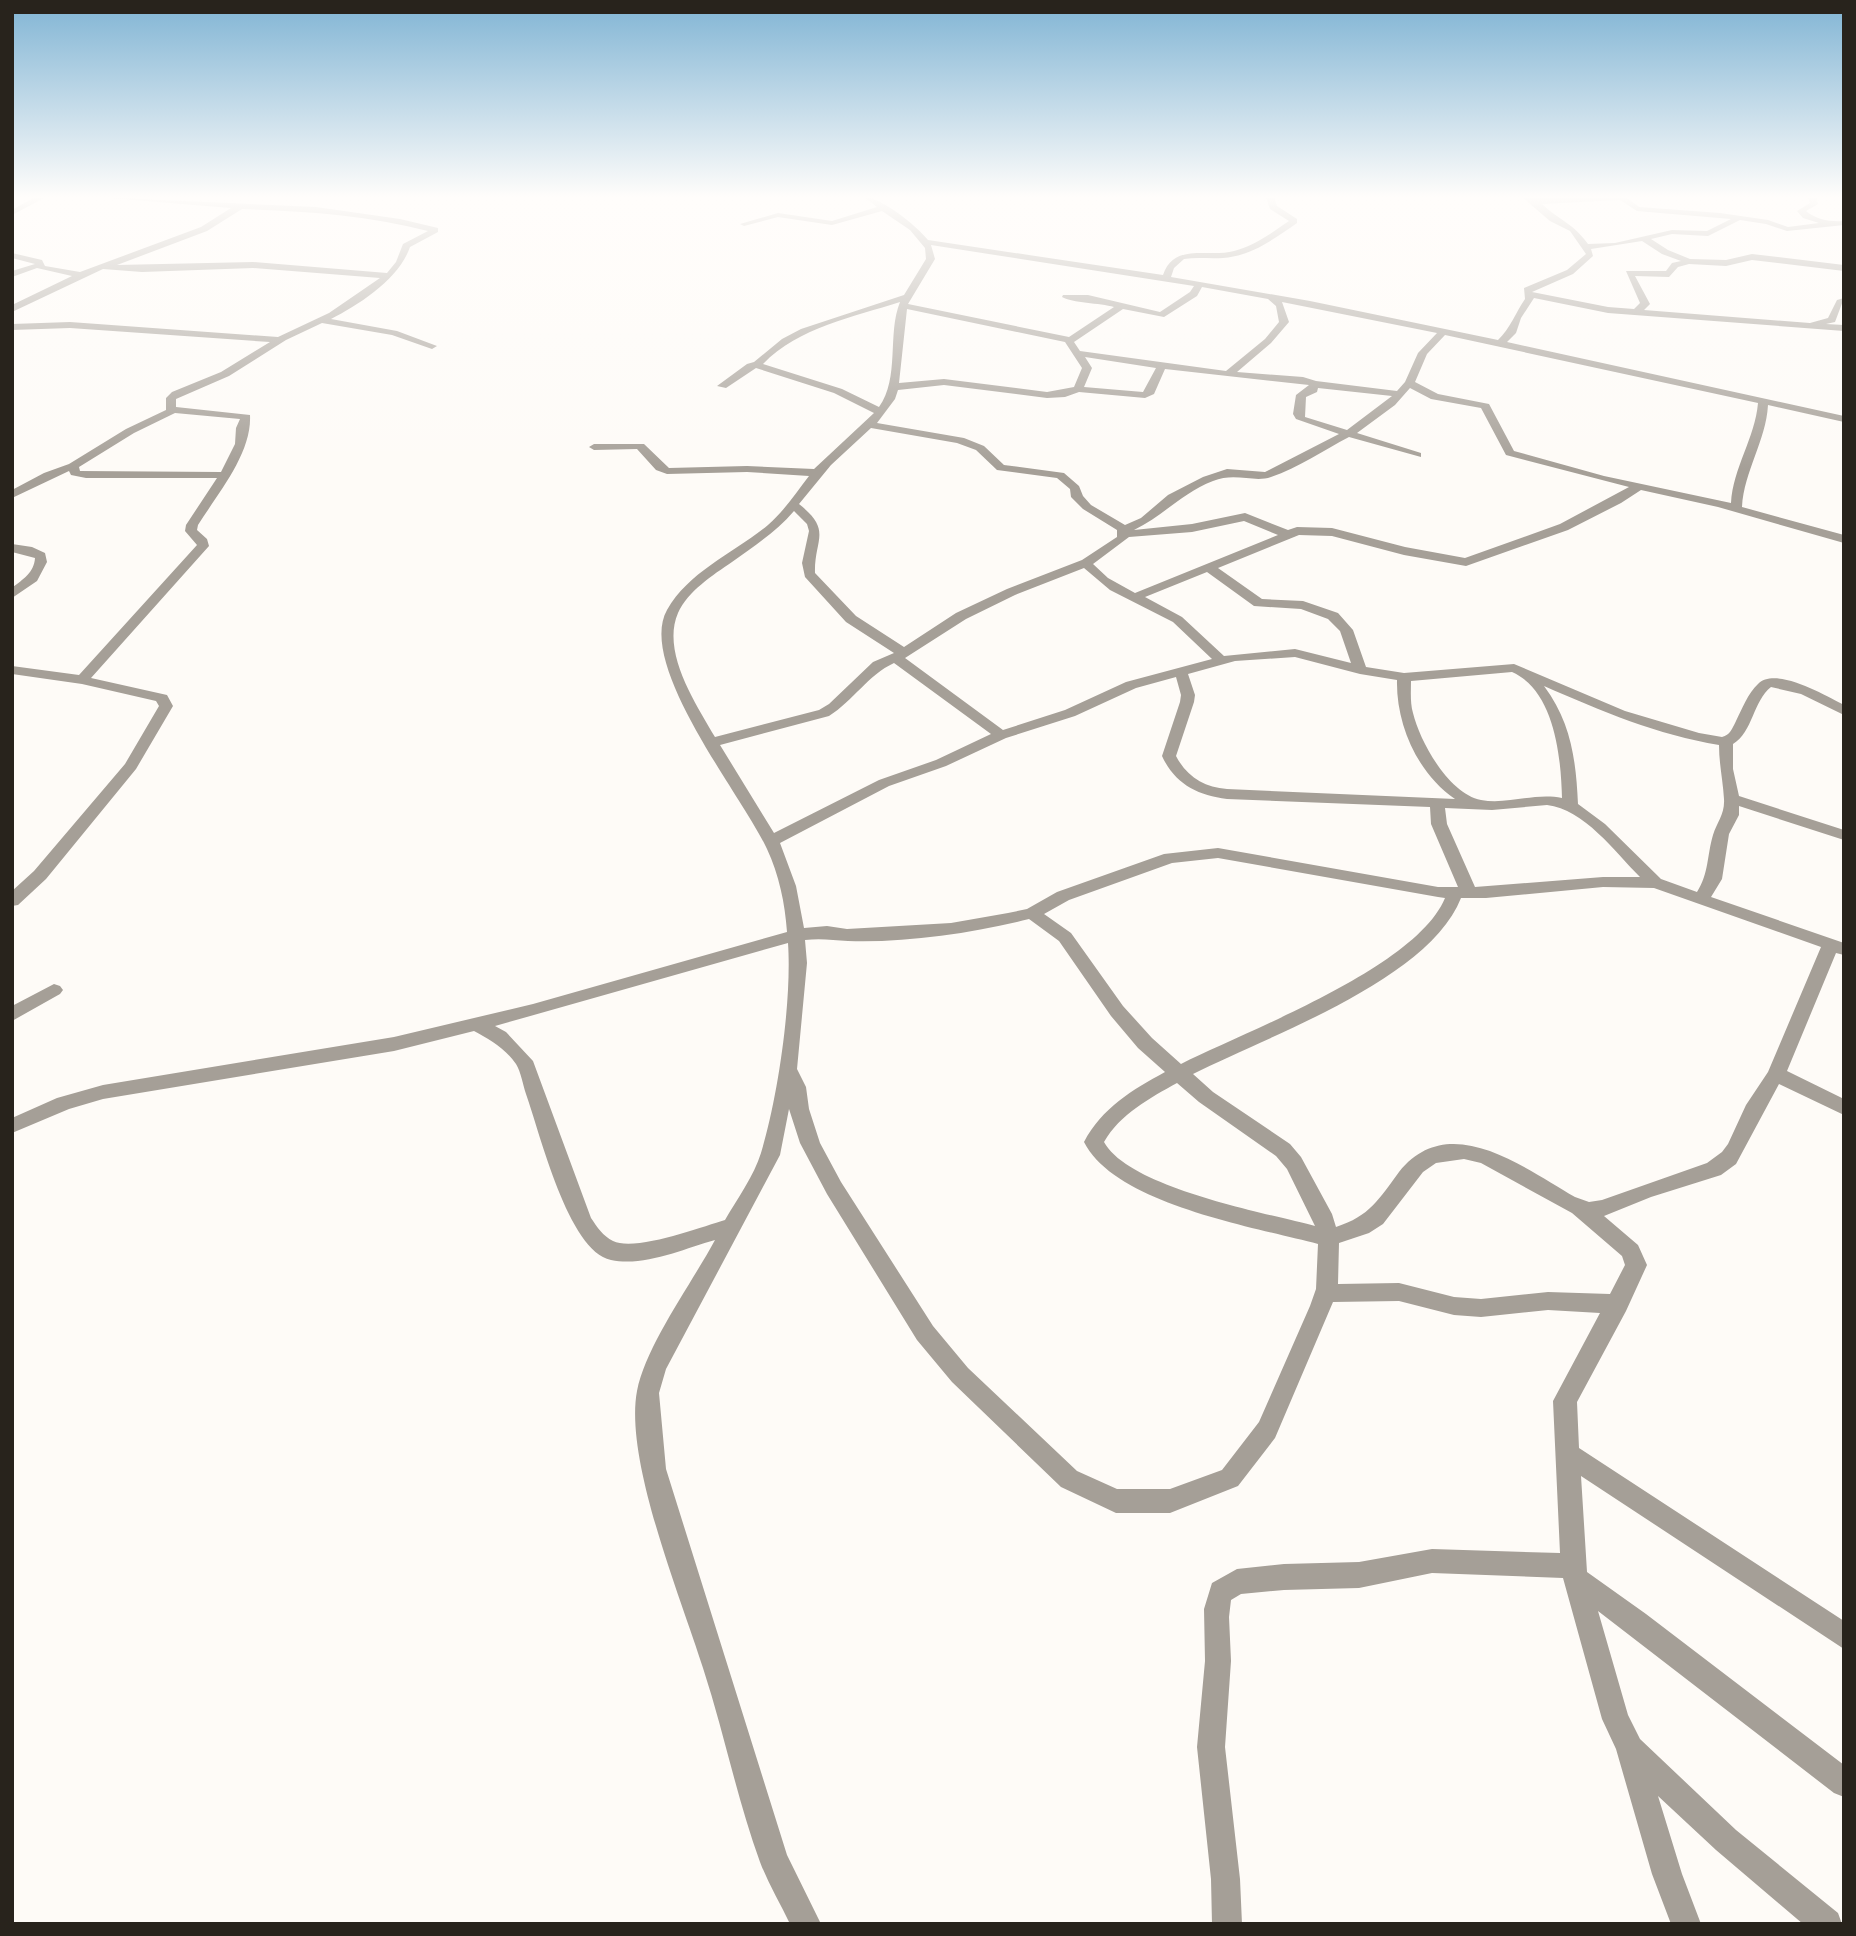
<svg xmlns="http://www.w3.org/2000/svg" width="1856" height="1936" font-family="'Open Sans',sans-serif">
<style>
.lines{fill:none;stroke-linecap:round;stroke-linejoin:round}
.minor{fill:#a59f97;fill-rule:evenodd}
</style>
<rect width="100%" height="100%" fill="#fefbf7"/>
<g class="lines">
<path class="minor" d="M35,197h11l-34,18v-5z
M97,197l219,10 84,12 38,9v4l-28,15c-11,32 -50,57 -79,72l66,12 40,15 -5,3 -40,-14 -70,-12 -36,17 -57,36 -53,23v8l74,8c2,38 -31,77 -52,110l-1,5 10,9 2,7 -118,132 76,17 6,11 -37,63 -90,110 -28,26 -6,1v-15l22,-20 91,-107 34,-58 -3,-5 -74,-17 -70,-10v-8l67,9 118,-130 -12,-14 1,-6 31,-47h-131l-15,-3 -2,-4 -57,27v-8l32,-17 25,-9 57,-35 40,-19v-12l6,-6 49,-20 49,-30 -200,-14 -58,2v-6l58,-2 208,15 51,-24 51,-35 -127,-10 -111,4 -39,-3 -91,43v-7l60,-29 -35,-8 -25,9v-6l23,-7 -23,-6v-5l30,7 3,6 35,6 121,-45 30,-19zM242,209c63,2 125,6 186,22l-25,13 -7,18 -9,11 -134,-11 -136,3 90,-34zM175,413l65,6 -4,9 -1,16 -14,28 -141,-1 -1,-4 55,-34z
M864,197c17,0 53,29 64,43l235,35c11,-33 46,-17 71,-24 18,-5 34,-15 49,-26l6,-4 -19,-12 -4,-12h8l3,9 20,13v4c-23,16 -46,33 -74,35 -13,1 -26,-1 -39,1l-10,9 -3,9 139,24 188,39c12,-11 18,-28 27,-41l-1,-11 43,-18 19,-16 -16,-23 -20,-10 -28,-24h104l13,10 81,6 48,7 20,7 31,-4 -16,-5 -6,-7 13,-8 -2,-6h8l2,7 -12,7c11,9 24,11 38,10v4l-57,6 -21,-7 -26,-4 -32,16 -36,-2 -21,5 17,11 22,9 36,1 26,-6 92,11v6l-92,-11 -26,6 -37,-2 -11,3 -9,10 -34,-1 15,28 -6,6 166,13 18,-5 9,-18 7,-2 -9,24 -9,2 18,1v6l-236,-18 -74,-15 -13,20 -5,15 -9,9 337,74v6l-76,-17c-2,36 -24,66 -26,102l102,28v8l-126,-36 -77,-17 -20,13 -53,27 -102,36 -62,-11 -72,-19 -33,-1 -81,33 44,31 41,2 35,12 15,17 13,37 38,6 110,-9 111,47 74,22 23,4c8,-2 10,-8 14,-16 6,-12 12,-28 22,-37 18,-18 68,12 86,21v10l-43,-21 -30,-7c-18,14 -18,45 -38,57v25l6,27 105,34v10l-105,-34v9l-10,19 -7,45 -11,18 133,46v12l-8,-2 -49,118 57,28v16l-65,-31 -43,80 -15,11 -70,22 -47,19 34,29 9,20 -21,46 -49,91 2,46 265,173v28l-263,-173 6,96 59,42 198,151v32l-10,-4 -236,-182 30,104 12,24 96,91 102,83 4,11h-39l-87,-74 -58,-54 24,78 19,50h-30l-19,-50 -36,-125 -14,-30 -39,-141 -131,-5 -73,15 -75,2 -43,4 -10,6 -2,17 2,44 -6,86 15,132 2,45h-30l-1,-45 -14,-132 8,-86 -1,-52 8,-26 25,-14 47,-5 75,-2 73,-13 128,4 -7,-152 47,-88 -52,-3 -67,7 -27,-2 -55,-14 -66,1 -58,136 -37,48 -68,27h-54l-55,-26 -109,-105 -35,-42 -90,-146 -27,-51 -11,-34 -9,46 -114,214 -7,24 7,76 121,386 34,69h-31c-10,-21 -22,-41 -30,-62 -23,-63 -36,-130 -57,-194 -22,-70 -79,-208 -66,-277 9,-46 55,-108 78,-151 -32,9 -71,27 -104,20 -43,-9 -71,-127 -85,-166 -3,-9 -5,-22 -10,-30 -10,-15 -27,-25 -42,-33l-80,20 -291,48 -34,10 -57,24v-15l45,-20 46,-13 291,-48 139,-33 254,-72c-2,-29 -8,-57 -20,-83 -24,-52 -131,-184 -100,-239 22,-39 67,-57 101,-85 16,-14 28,-32 41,-49l-62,-4 -80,2 -11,-4 -19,-21 -43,1 -5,-3 5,-3h50l25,24 78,-2 67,3 60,-56 -40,-20 -78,-25 -30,20 -9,-2 30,-22 7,-2 28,-23 19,-10 103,-34 22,-36 -1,-11 -15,-18 -28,-19 -50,14 -54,-8 -34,9 -4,-2 38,-11 54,8 45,-14zM1620,200l17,11 94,8 -24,12 -35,-1 -57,13 -27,1c-15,-21 -28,-23 -46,-40zM1642,241l20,13 19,7 -9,2 -6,8h-40l14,32 -6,6 -26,-2 -76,-15 41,-18 20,-18 -2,-7zM931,245l263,41 -4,6 -30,20 -72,-17h-25l-1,2c10,6 38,6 52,10l-45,30 -161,-33 27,-45zM1202,287l66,12 8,7 3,16 -14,17 -39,32 -146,-20 -6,-9 49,-33 41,8 33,-21zM900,302c-13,32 0,76 -21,105l-37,-18 -79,-25c36,-37 91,-47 137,-62zM1282,302l155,31 -19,20 -13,29 -8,9 -81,-10 -13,-4 -66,-5 34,-29 18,-21zM907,309l158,33 17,26 -8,19 -27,5 -103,-13 -45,4zM1445,335l313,68c-3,35 -25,65 -27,100l-127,-27 -90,-25 -25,-47 -51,-10 -23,-12 12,-28zM1085,357l71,11 -13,24 -59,-5 8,-19zM1165,369l144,16 -13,10 -3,19 3,5 43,15 -74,38 -38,-3 -24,8 -35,18 -27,23 -16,7 -34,-20 -8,-9 -4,-10 -15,-13 -60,-8 -20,-19 -20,-8 -87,-15 18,-24 3,-9 46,-5 103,13 18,-1 14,-5 66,6 9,-4zM1318,388l74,8 -45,34 -42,-13 1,-20 11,-5zM1410,388l21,11 50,9 25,47 123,32 -69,37 -95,34 -60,-11 -73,-19 -35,-1 -9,3 -43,-17 -53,11 -58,6c29,-14 48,-37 79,-49 22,-9 41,2 58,-4 27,-9 53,-27 78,-40l72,20v-4l-64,-20 38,-28zM871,428l86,15 19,7 21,20 60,8 13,11 1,8 12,12 34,21v7l-35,23 -75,29 -51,24 -52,34 -48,-31 -41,-43c-1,-34 18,-42 -16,-69l32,-39zM794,511l13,13 2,7 -7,32 3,14 41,45 48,31 -21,9 -44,42 -10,6 -104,27c-19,-33 -54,-85 -37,-124 10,-22 35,-38 54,-51 22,-16 44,-30 62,-51zM1244,521l34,14 -143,58 -27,-15 -15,-14 36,-27 63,-5zM1084,568l26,22 63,32 39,37 -86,23 -61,28 -62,20 -98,-72 61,-39 49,-24zM1207,572l47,34 47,3 27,10 12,12 11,32 -56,-14 -71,7 -42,-39 -37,-20zM1295,657l65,17 37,6c-1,44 20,93 58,119l-228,-10c-23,-2 -40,-12 -51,-33l18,-54 1,-7 -7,-21 47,-13zM894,663l97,71 -55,26 -57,20 -105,53 -54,-88 109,-29c24,-15 39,-41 65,-53zM1512,672c43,19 49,86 50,126 -27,-6 -54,7 -81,2 -32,-6 -61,-58 -68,-87 -3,-10 -2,-22 -2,-32zM1176,677l5,18 -1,7 -18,54c13,28 35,39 65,43l203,8 1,17 27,63h-20l-220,-39 -54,6 -107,38 -30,17 -19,4 -57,10 -104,6 -20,-3 -23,2 -8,-42 -16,-43 109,-57 57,-20 60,-28 69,-22 61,-28zM1544,686c57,25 114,49 175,59 0,19 4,36 5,54 1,15 -7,23 -11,36 -6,20 -4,38 -16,57l-36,-13 -56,-55 -27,-20c-2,-44 -7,-82 -34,-118zM1547,805c37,4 68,47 93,72h-37l-128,10 -28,-63 -2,-16 47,2zM1218,858l220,39 7,1c-29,70 -197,132 -264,166l-29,-26 -29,-32 -52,-73 -27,-19 25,-14 103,-37zM1603,887l51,1 167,59 -53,125 -22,33 -18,39 -6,8 -15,11 -105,37 -13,2 -14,-5c-51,-29 -126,-88 -176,-25 -20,27 -29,44 -63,55l-4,-13 -31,-57 -11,-13 -77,-52 -20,-18c75,-38 236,-94 268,-176h25zM1029,919l30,22 52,75 27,32 27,24c-33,18 -63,36 -81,70 31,62 170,85 234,102l-2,45 -6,17 -51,116 -37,48 -52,19h-53l-40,-18 -109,-103 -35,-42 -92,-144 -21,-39 -11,-34 -3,-22 -9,-18 10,-106 -2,-23c15,-2 28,0 43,1 57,2 126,-8 181,-22zM788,943c4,58 -10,154 -27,210 -7,23 -24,46 -36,67 -24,7 -90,32 -112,21 -10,-5 -16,-14 -22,-23l-58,-157 -27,-29 -11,-6zM1177,1083l22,19 77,54 11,13 28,57c-49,-13 -186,-38 -211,-84 16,-28 46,-44 73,-59zM1464,1159l17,4 91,50 50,43 3,9 -15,29 -62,-2 -67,7 -27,-2 -55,-14 -61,1 1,-41 30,-10 14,-9 40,-52 13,-9z
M12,544l20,3 13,6 2,9 -10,19 -25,17v-10c11,-9 22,-15 23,-30l-23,-6z
M54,984l6,2 3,4 -3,4 -48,27v-15z"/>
</g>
<linearGradient id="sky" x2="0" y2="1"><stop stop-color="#80b4d4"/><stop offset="0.42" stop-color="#fffdfb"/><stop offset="1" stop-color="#fffdfb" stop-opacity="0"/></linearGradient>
<rect width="1856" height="469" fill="url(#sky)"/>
<rect width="1856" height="1936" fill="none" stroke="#28231c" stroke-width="28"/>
</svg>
